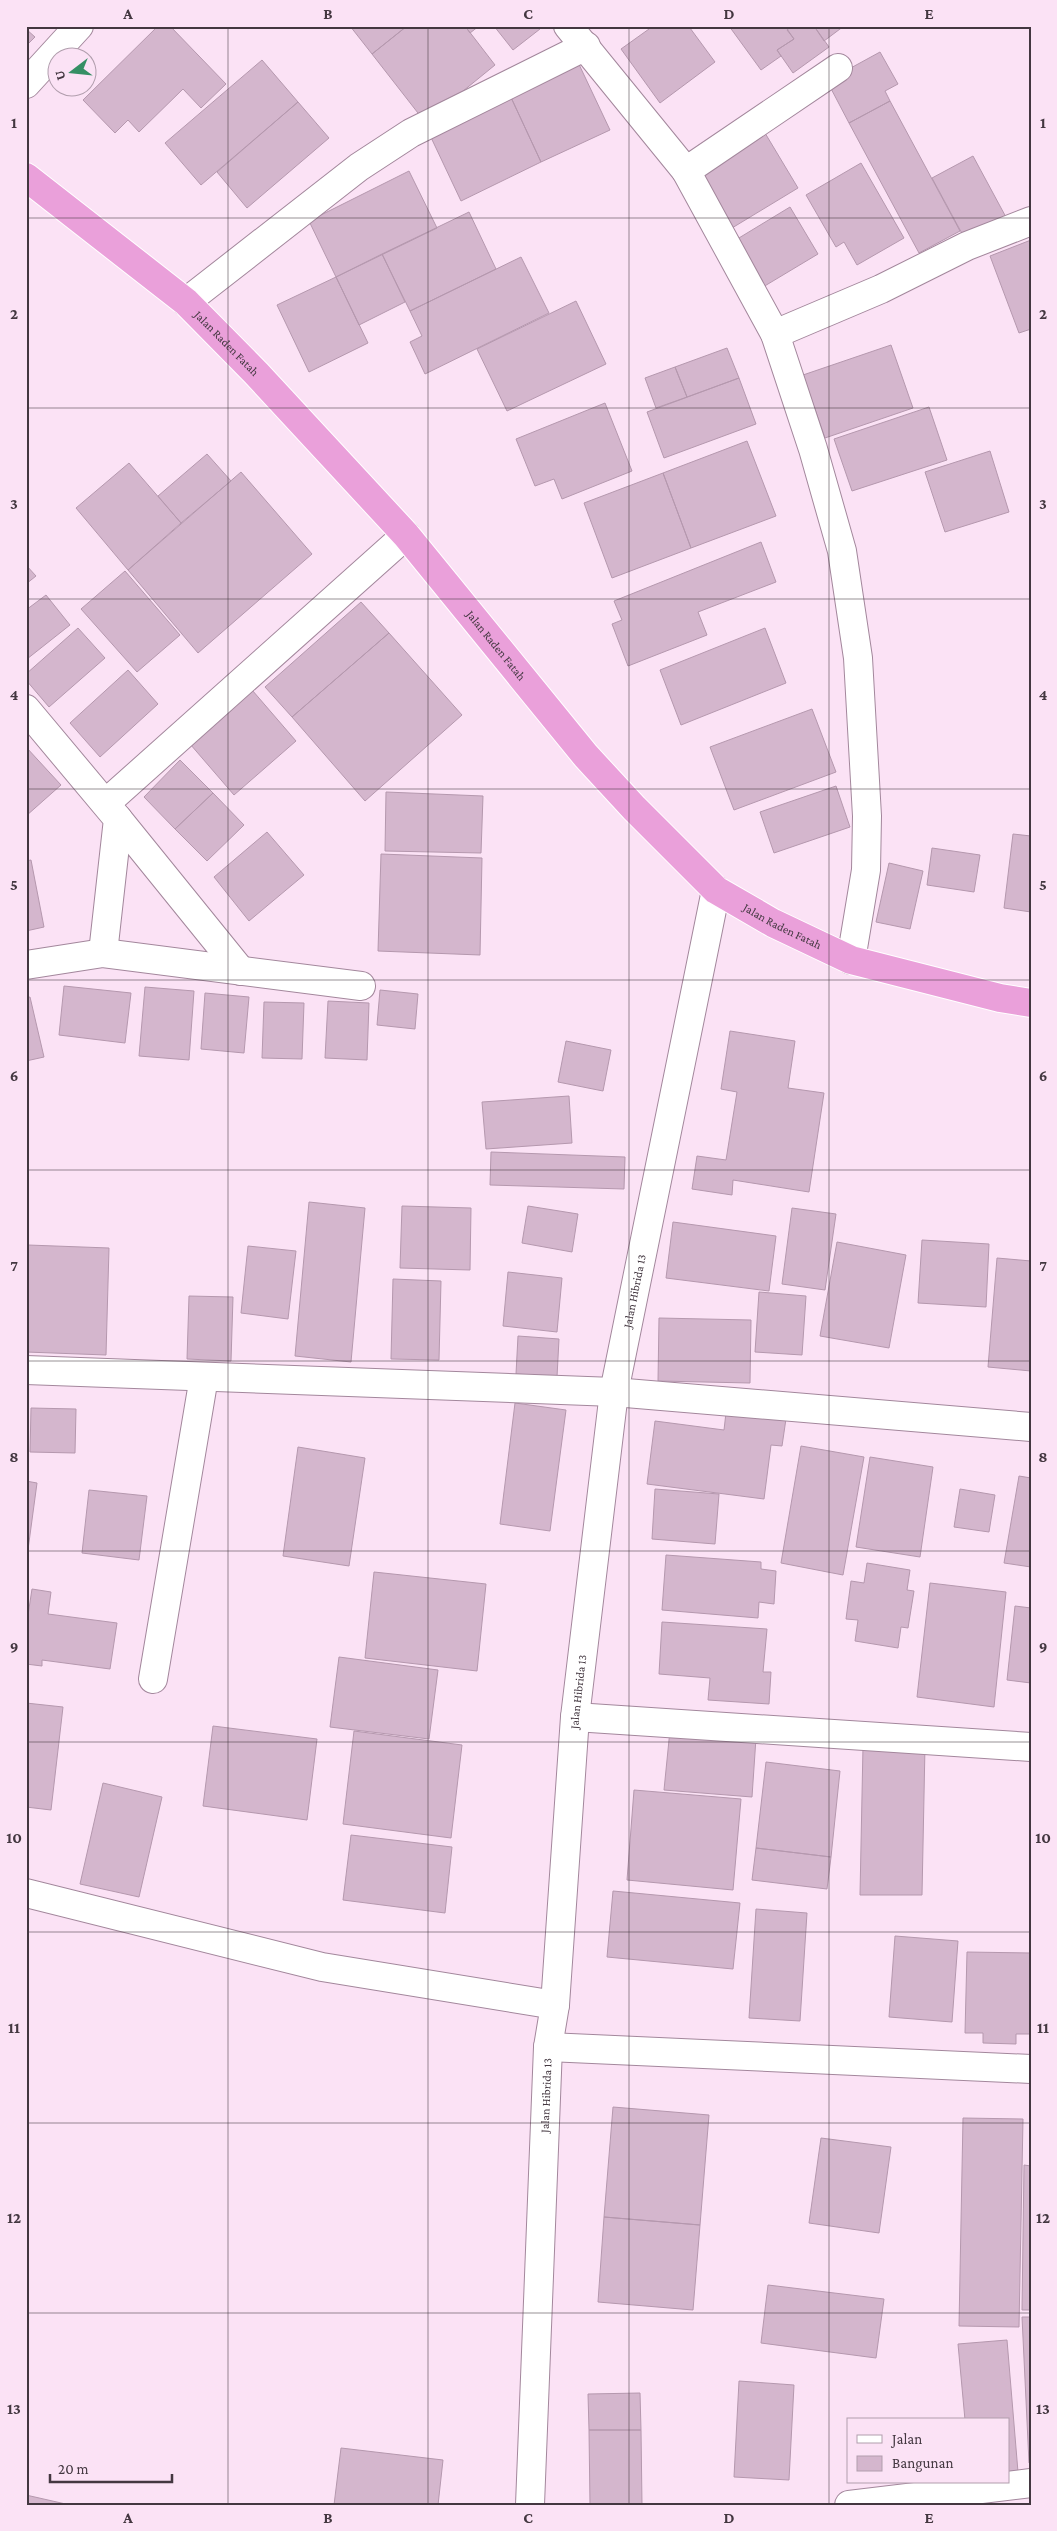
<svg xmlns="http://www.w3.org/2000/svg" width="1057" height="2531" font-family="'Crimson Pro',serif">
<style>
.building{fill:#d4b6cd;stroke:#b598ae}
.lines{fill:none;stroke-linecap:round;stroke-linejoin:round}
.minor-casing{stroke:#a3879c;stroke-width:30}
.highway-casing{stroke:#fff;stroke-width:30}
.minor{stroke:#fff;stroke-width:28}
.highway{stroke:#eaa0da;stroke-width:28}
.grid{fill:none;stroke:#433740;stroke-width:1;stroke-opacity:0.55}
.labels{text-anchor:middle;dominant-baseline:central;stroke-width:4;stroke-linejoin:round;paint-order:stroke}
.street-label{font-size:12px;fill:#433740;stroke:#fbe2f5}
.neatline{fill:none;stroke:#433740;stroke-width:2}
.grid-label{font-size:16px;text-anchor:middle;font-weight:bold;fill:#433740}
</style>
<rect width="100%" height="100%" fill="#fbe2f5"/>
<path class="building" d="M158,26h12l56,58 -25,24 -18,-19 -44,43 -11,-12 -13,13 -32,-33z
M350,26h57l-35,28z
M407,26h58l30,39 -70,57 -53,-68z
M465,26h14l-9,7z
M494,26h44l2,3 -27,21z
M647,26h45l-2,2 25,34 -55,41 -39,-54 28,-20z
M729,26h56l9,13 -17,11 4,6 -20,14z
M792,26h22l15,21 -36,26 -16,-23 17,-11 -7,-9z
M814,26h30l-20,15z
M26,29l9,8 -9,9z
M880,52l18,32 -13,7 5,10 -41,22 -22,-42z
M576,58l34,72 -69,32 -33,-71z
M262,60l36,42 -97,83 -36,-42z
M508,91l33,71 -80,39 -34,-72z
M890,101l70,130 -41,22 -70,-130z
M298,102l31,36 -82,70 -30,-36z
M762,128l36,60 -66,40 -36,-60z
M973,156l34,63 -41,22 -34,-63z
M861,163l43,75 -47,27 -13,-23 -8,5 -30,-52z
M409,171l28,57 -101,49 -27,-56z
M790,207l28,47 -60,36 -29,-46z
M469,212l27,57 -86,42 -28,-57z
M1031,240v89l-12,4 -29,-77z
M382,254l23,48 -46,23 -23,-48z
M521,257l28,56 -124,61 -15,-32 12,-6 -12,-25z
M336,277l32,66 -59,29 -32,-67z
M576,301l30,63 -99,47 -30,-62z
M891,345l22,63 -88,30 -22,-63z
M727,348l12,30 -52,19 -12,-30z
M675,367l12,30 -31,11 -11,-30z
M739,378l17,46 -92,34 -17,-46z
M605,403l27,68 -70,28 -8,-20 -19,7 -19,-47z
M929,407l18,53 -95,31 -18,-52z
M747,441l29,75 -85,32 -28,-75z
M990,451l19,61 -64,20 -20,-60z
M207,454l24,27 -50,42 -23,-27z
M129,463l52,60 -53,47 -52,-62z
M241,472l71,82 -114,99 -70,-83z
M663,473l28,75 -79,30 -28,-75z
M761,542l15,40 -78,30 9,23 -79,31 -16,-42 10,-4 -8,-19z
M26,565l10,11 -10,8z
M125,571l55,64 -43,37 -56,-63z
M46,595l24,30 -43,34 -1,-49z
M361,602l28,31 -97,84 -27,-30z
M78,628l27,30 -56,49 -23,-27v-6z
M765,628l21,55 -105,42 -21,-55z
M389,633l73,82 -97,86 -73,-84z
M128,670l30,34 -58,53 -30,-34z
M246,683l50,58 -62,54 -50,-58z
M812,709l24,63 -102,38 -24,-63z
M26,747l35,38 -35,31z
M180,760l33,33 -38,36 -31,-32z
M836,786l14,41 -76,26 -14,-41z
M386,792l97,4 -2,57 -96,-2z
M213,793l31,32 -37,36 -32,-32z
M267,832l37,43 -55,46 -35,-44z
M1013,834l18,2v76l-27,-4z
M932,848l48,7 -6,37 -47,-7z
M381,854l101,4 -2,97 -102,-4z
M31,860l13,67 -18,4v-70z
M889,863l34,8 -13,58 -34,-7z
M64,986l67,7 -6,50 -66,-8z
M145,987l49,4 -5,69 -50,-4z
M380,990l38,4 -3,35 -38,-4z
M205,993l44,4 -5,56 -43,-4z
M30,997l14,60 -18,4v-63z
M328,1001l41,2 -2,57 -42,-2z
M264,1002l40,1 -2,56 -40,-1z
M730,1031l65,10 -7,47 36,5 -15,99 -76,-12 -1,15 -40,-6 5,-33 29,4 11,-68 -16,-3z
M566,1041l45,9 -8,41 -45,-9z
M569,1096l3,47 -86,6 -4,-47z
M491,1152l134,5 -1,32 -134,-4z
M309,1202l56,6 -14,154 -56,-6z
M402,1206l69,2 -1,62 -70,-2z
M528,1206l50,8 -6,38 -50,-9z
M792,1208l44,6 -11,76 -43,-6z
M673,1222l103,14 -7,55 -103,-13z
M922,1240l67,4 -3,63 -68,-4z
M837,1242l69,13 -17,93 -69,-12z
M28,1245l81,3 -3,107 -80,-3z
M248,1246l48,5 -8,68 -47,-6z
M997,1258l34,3v110l-43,-4z
M508,1272l54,6 -5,54 -54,-6z
M393,1279l48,2 -2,79 -48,-1z
M759,1292l47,4 -4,59 -47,-3z
M189,1296l44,1 -2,64 -44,-2z
M659,1318l92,2 -1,63 -92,-2z
M518,1336l41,3 -2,38 -41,-3z
M515,1403l51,7 -16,121 -50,-7z
M727,1404l60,8 -5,34 -11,-1 -7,54 -117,-15 8,-63 69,9z
M31,1408l45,1 -1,44 -45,-1z
M801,1446l63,11 -21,118 -62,-12z
M298,1447l67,11 -16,108 -66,-10z
M870,1457l63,10 -13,90 -64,-10z
M1019,1476l12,2v89l-27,-4z
M26,1481l11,2 -10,74h-1z
M655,1489l64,5 -4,50 -63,-5z
M960,1489l35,6 -6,37 -35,-5z
M89,1490l58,6 -8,64 -57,-7z
M666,1555l95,7v7l15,2 -2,33 -15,-2 -1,16 -96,-8z
M867,1563l43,7 -3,20 7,1 -6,37 -7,-1 -3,21 -43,-7 3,-21 -12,-1 5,-38 13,2z
M374,1572l112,12 -9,87 -112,-13z
M930,1583l76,9 -12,115 -77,-10z
M32,1589l19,3 -3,22 69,9 -7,46 -68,-9v6l-16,-2v-36z
M1015,1606l16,2v75l-24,-3z
M662,1622l105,7 -4,43h8l-2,32 -61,-4 2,-22 -51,-4z
M339,1657l99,13 -9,69 -99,-12z
M26,1703l37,4 -12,103 -25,-3z
M213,1726l104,13 -10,81 -104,-14z
M670,1730l86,8 -4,59 -88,-7z
M354,1731l108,14 -11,93 -108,-14z
M863,1746h62l-3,149h-62z
M766,1762l74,9 -9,86 -75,-9z
M103,1783l59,14 -23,100 -59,-13z
M634,1790l107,9 -8,91 -106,-10z
M351,1835l101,12 -7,66 -102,-13z
M756,1848l75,9 -4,32 -75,-9z
M613,1891l127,12 -7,66 -126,-12z
M756,1909l51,4 -7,108 -51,-3z
M895,1936l63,5 -6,81 -63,-5z
M967,1952l64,1v81h-15v10l-33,-1v-10h-18z
M613,2107l96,8 -9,110 -96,-8z
M963,2118l60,1 -4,208 -60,-1z
M821,2138l70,9 -12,86 -70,-10z
M1024,2165l7,1v144h-9z
M604,2217l96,8 -7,85 -95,-8z
M768,2285l116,14 -8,59 -115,-15z
M1022,2317h9v146h-2z
M1007,2340l11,132 -10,1v-53h-43l-7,-76z
M739,2381l55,4 -5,95 -55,-3z
M640,2393l1,37h-52l-1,-36z
M589,2430h52l1,75h-52z
M341,2448l102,12 -5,45h-104z
M26,2495l44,10h-44z"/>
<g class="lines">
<defs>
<g id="minor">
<path d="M568,26l118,145 152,-103"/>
<path d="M26,84l53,-58"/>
<path d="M686,171l89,163 38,115 29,102 16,107 9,158 -1,54 -15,90"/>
<path d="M186,302l173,-135 52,-34 175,-87"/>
<path d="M775,334l106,-45 86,-43 64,-25"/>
<path d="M26,709l92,110 -15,134"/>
<path d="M106,803l300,-268"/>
<path d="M118,819l123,152"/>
<path d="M26,965l77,-12 258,33"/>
<path d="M26,1370l588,22 417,35"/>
<path d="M153,1679l51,-302"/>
<path d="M575,1717l456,30"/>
<path d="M26,1893l296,74 233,38"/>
<path d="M548,2047l483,22"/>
<path id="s1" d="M530,2505l18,-458 7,-42 20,-288 39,-325 102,-502"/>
<path d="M849,2505l182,-22"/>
</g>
<g id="highway">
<path id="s2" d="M26,177l160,125 70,71 150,162 180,221 48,52 82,82 57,33 78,37 149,38 31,5"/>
</g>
</defs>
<use href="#minor" class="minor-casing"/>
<use href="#highway" class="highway-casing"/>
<use href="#minor" class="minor"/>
<use href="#highway" class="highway"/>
</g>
<path class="grid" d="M228,26v2479M428,26v2479M629,26v2479M829,26v2479M26,218h1005M26,408h1005M26,599h1005M26,789h1005M26,980h1005M26,1170h1005M26,1361h1005M26,1551h1005M26,1742h1005M26,1932h1005M26,2123h1005M26,2313h1005"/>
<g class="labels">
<g class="street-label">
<text stroke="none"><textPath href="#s2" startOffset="261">Jalan Raden Fatah</textPath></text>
<text stroke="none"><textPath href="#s2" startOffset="666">Jalan Raden Fatah</textPath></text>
<text stroke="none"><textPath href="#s2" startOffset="1071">Jalan Raden Fatah</textPath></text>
<text stroke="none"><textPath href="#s1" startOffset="1220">Jalan Hibrida 13</textPath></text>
<text stroke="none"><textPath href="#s1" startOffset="815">Jalan Hibrida 13</textPath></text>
<text stroke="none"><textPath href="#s1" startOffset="410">Jalan Hibrida 13</textPath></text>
</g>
</g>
<rect width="1057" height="2531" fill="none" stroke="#fbe2f5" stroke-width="55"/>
<rect x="847" y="2418" width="162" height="65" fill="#fbe2f5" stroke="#b19ead"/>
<rect x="857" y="2435" width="25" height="8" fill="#ffffff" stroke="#b19ead"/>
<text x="892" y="2444" font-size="15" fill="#433740">Jalan</text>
<rect x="857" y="2456" width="25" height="15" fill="#d4b6cd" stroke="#b19ead"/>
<text x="892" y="2468" font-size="15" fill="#433740">Bangunan</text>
<g transform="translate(72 72) rotate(254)"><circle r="24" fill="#fbe2f5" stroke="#b19ead"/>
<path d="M0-4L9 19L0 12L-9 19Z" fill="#358f64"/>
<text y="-8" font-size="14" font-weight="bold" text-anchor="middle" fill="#433740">U</text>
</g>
<path d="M50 2474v8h122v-8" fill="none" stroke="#433740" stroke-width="2.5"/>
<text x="58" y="2474" font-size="15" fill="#433740" stroke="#fbe2f5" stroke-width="4" paint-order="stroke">20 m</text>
<rect x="28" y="28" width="1002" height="2476" class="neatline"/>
<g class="grid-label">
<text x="128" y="19">A</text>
<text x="328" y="19">B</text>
<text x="528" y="19">C</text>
<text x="729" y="19">D</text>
<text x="929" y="19">E</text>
<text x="14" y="128">1</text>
<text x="1043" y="128">1</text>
<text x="14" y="319">2</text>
<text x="1043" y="319">2</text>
<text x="14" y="509">3</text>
<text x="1043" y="509">3</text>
<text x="14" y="700">4</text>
<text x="1043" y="700">4</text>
<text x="14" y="890">5</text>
<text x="1043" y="890">5</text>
<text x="14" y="1081">6</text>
<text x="1043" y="1081">6</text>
<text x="14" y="1271">7</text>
<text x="1043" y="1271">7</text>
<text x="14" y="1462">8</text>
<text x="1043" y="1462">8</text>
<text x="14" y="1652">9</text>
<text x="1043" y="1652">9</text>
<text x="14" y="1843">10</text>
<text x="1043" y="1843">10</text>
<text x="14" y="2033">11</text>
<text x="1043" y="2033">11</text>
<text x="14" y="2223">12</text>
<text x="1043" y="2223">12</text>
<text x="14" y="2414">13</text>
<text x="1043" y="2414">13</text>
<text x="128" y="2523">A</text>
<text x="328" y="2523">B</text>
<text x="528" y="2523">C</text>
<text x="729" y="2523">D</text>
<text x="929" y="2523">E</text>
</g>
</svg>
